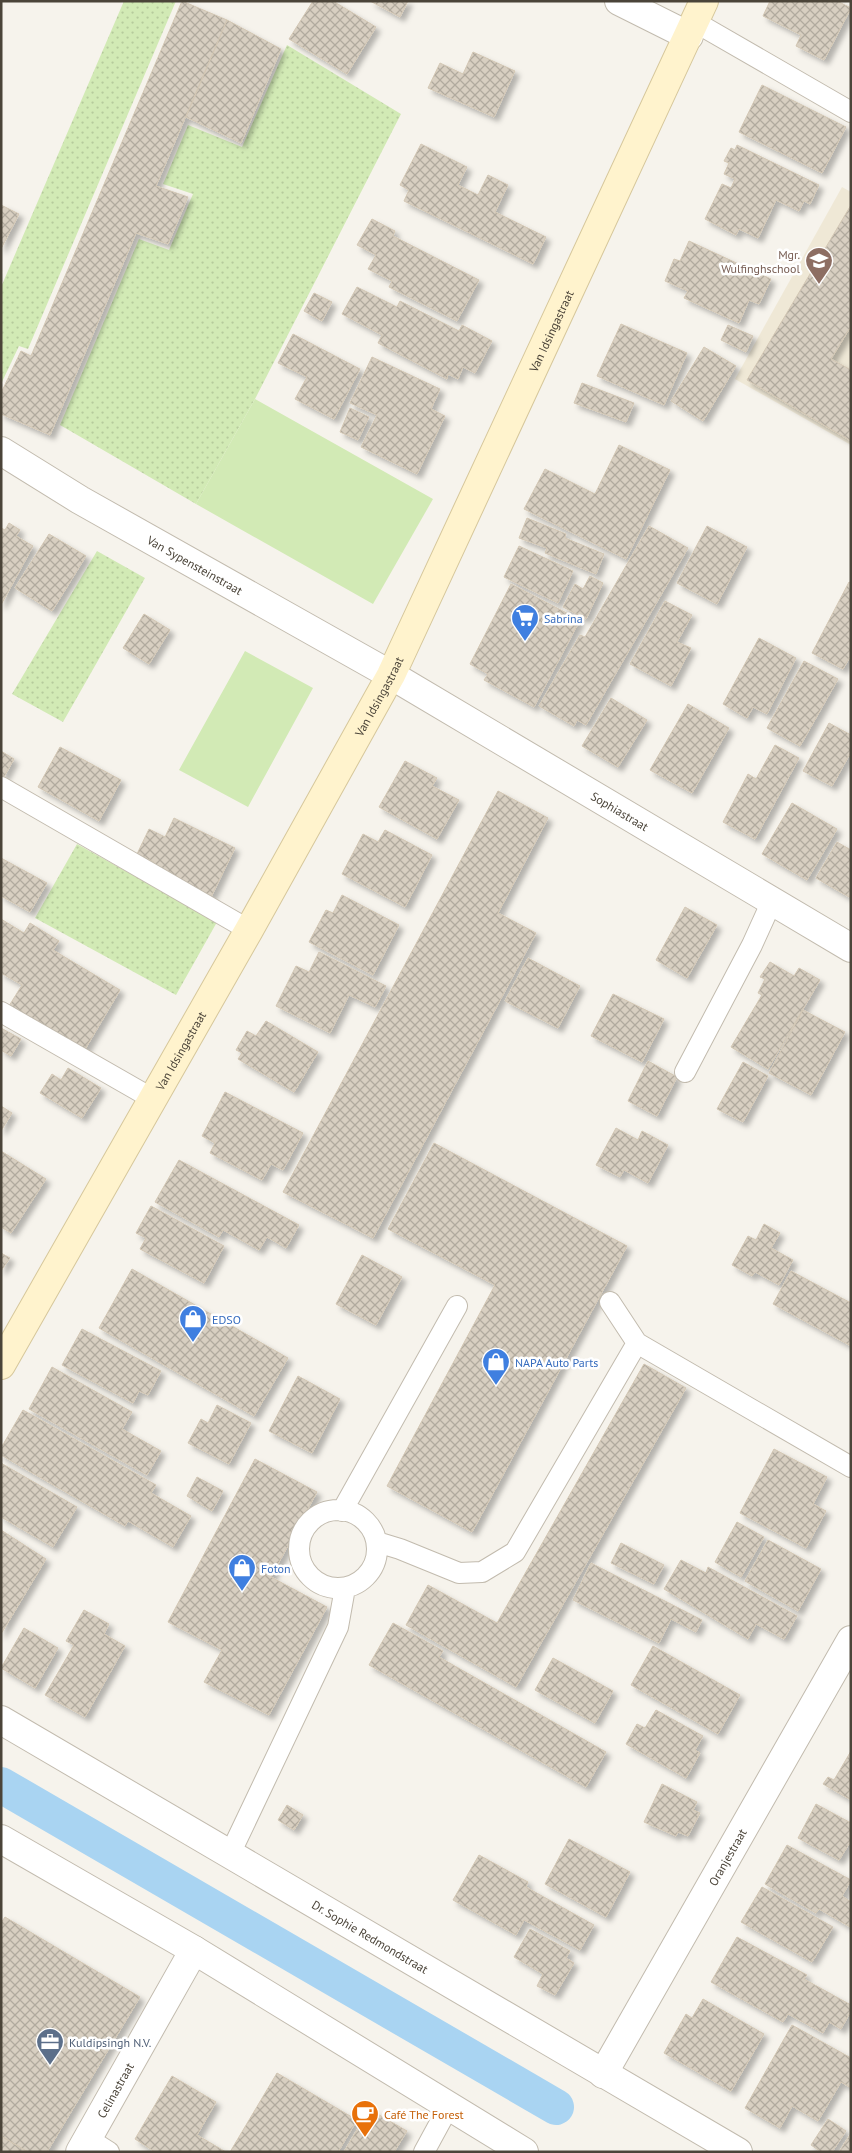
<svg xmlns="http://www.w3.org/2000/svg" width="852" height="2153" font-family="'PT Sans',sans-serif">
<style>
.education{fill:#efe8d6}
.green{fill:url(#green-dots)}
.pitch{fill:#d2eab5}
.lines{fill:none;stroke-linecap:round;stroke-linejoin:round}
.canal{stroke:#a9d4f2;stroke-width:36}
.building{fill:url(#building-cross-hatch);stroke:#d3c7b4;filter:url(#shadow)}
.service-casing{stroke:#c2bbae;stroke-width:22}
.pedestrian-casing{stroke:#c2bbae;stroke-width:30}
.minor-casing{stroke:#c2bbae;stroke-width:30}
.tertiary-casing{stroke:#c2bbae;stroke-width:30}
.secondary-casing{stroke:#d6c79b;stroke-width:30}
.service{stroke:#fff;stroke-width:20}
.pedestrian{stroke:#fff;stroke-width:28}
.minor{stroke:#fff;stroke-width:28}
.tertiary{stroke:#fff;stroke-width:28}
.secondary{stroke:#fff3cd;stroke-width:28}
.labels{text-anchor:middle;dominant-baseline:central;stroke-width:5;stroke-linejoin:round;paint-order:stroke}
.education-label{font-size:12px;fill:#785e54;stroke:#fff;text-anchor:end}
.street-label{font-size:12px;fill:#4b4439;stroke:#fff}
.shop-label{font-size:12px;fill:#366cbe;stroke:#fff;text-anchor:start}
.service-label{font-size:12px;fill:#4e5e75;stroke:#fff;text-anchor:start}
.food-label{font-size:12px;fill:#c56008;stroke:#fff;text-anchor:start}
</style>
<defs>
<pattern id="green-dots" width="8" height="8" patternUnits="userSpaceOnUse" patternTransform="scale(1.25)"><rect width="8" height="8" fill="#d2eab5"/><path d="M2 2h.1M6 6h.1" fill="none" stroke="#b6ca9c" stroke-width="1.8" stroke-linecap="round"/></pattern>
<pattern id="building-cross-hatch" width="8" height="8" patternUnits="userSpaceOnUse" patternTransform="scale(1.25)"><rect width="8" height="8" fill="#d8cfc1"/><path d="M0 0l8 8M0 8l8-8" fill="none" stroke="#b1aa9e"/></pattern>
<filter id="shadow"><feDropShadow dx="4.5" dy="4.5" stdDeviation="2.5" flood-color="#0004"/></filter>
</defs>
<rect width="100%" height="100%" fill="#f6f3ec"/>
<path class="education" d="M842,187l9,5v253l-116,-66z"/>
<path class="green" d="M124,1h52l-148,348 -9,-3 -18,38v-97z
M287,45l114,69 -146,285 -59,105 -136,-79 79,-186 30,11 24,-56 -30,-10 25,-59 54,22z
M97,551l48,27 -82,144 -51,-28z
M77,844l140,78 -41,73 -141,-77z"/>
<path class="pitch" d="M255,399l178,100 -60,105 -177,-100z
M245,651l68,37 -65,119 -69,-37z"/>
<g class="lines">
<path class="canal" d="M1,1785l555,322"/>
</g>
<path class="building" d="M182,1l45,19 -71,166 32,11 -20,47 -32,-11 -86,202 -49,-21v-21l20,-42 10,5z
M313,1h20l43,26 -29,47 -58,-35z
M370,1h38l-8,16z
M770,1h67l14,7 -27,52 -28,-14 5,-11 -38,-19z
M227,20l54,29 -40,94 -55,-26z
M473,52l42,19 -21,46 -66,-29 12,-25 23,11z
M762,85l84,42 -24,46 -83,-41z
M421,144l46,23 -9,18 20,10 10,-20 20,10 -13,27 51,25 -13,27 -129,-63 5,-11 -9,-5z
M737,145l82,40 -9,19 -6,-3 -5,10 -23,-11 -18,38 -19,-9 -3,6 -31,-16 17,-35 9,4 4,-9 -11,-5 5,-11 -5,-2 7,-13 4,2z
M1,205l18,9 -18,35z
M851,205v121l-20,33 20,11v71l-104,-61z
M372,219l23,12 -2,5 86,44 -22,41 -68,-34 3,-6 -24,-12 8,-14 -19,-10z
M689,241l82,38 -12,25 -10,-4 -10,23 -55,-25 4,-7 -23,-10 9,-22 6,2z
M357,287l40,20 3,-6 59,30 3,-6 30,16 -17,32 -12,-6 -5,12 -10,-5 -1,5 -69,-36 4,-8 -40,-21z
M314,293l18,9 -10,19 -18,-10z
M621,324l66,29 -23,52 -67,-29z
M728,325l25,11 -7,16 -25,-12z
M293,334l67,35 -26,50 -39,-20 12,-22 -29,-14z
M704,347l32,19 -33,55 -32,-20z
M372,357l68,32 -9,20 14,7 -28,58 -56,-27 16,-32 -27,-12z
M582,383l52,20 -8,19 -52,-19z
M350,408l19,9 -11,23 -18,-8z
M619,445l51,25 -44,89 -102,-50 21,-40 50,25z
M527,518l39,16 -1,4 39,16 -8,20 -51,-21 2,-5 -28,-10z
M9,523l11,7 -4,6 17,10 -32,59v-77l4,2z
M649,526l39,22 -102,177 -9,-5 -3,6 -35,-20 41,-71 5,2z
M707,526l40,21 -30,57 -40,-21z
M49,534l37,22 -34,55 -37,-23z
M519,546l54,25 -15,32 -54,-26z
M590,576l13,7 -17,36 -23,-12 12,-23 8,5z
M849,582l2,1v72l-8,14 -31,-16z
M511,584l69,36 -46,87 -50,-27 4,-6 -18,-10z
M665,601l27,14 -15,27 14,6 -20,38 -41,-22z
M144,614l26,16 -21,34 -26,-16z
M759,638l37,20 -29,56 -14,-7 -6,11 -24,-14z
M804,661l34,18 -38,67 -33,-18z
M611,698l36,22 -29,47 -36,-21z
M688,704l41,24 -37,65 -42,-23z
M829,723l22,12v17l-19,34 -29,-15z
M775,745l24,13 -44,81 -32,-17 25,-48 8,5z
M60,747l61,33 -22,41 -61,-34z
M1,751l13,8 -10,18 -3,-2z
M405,761l32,17 -5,8 27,14 -22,39 -58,-32z
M498,791l50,27 -50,95 38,20 -163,305 -90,-46z
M792,803l45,26 -30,51 -45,-26z
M174,818l61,30 -24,49 -60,-30 3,-5 -17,-8 12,-25 16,8z
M385,830l47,25 -27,52 -63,-33 21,-40 15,8z
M837,842l14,8v44l-2,3 -33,-19z
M1,858l46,25 -17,29 -29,-16z
M342,895l57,30 -26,50 -64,-33 17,-32 7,3z
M685,907l32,18 -30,53 -31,-18z
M1,919l23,14 6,-10 29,18 -6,9 67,40 -36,61 -75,-45 13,-21 -21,-12z
M319,952l67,34 -11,21 -26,-12 -19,38 -54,-27 20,-40 13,6z
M528,958l52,28 -22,42 -53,-27z
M770,962l24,14 5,-8 21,12 -52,89 -37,-22 31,-52 -4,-2 7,-14 -5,-2z
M613,994l51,25 -22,43 -51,-26z
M803,1010l42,22 -34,63 -42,-22z
M266,1021l52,31 -24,40 -56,-33 4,-6 -6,-3 11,-19 9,5z
M1,1028l20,11 -10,17 -10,-6z
M648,1061l29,16 -20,39 -29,-15z
M743,1062l25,14 -25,46 -26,-13z
M68,1068l33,20 -19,30 -42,-25 12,-19 9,6z
M225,1092l78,41 -20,37 -12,-6 -9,16 -52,-27 5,-10 -13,-7z
M1,1106l11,7 -11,18z
M616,1128l22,12 4,-9 26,14 -20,38 -24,-13 -4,7 -24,-12z
M434,1143l193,103 -155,286 -85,-46 108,-201 -107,-56z
M1,1151l45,28 -35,54 -10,-6z
M179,1160l120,65 -13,23 -19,-11 -8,13 -36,-20 -4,7 -64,-35z
M151,1206l73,40 -20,37 -64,-34 6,-11 -10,-5z
M764,1224l16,9 -9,15 22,12 -14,25 -24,-13 -3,4 -20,-11 16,-29 8,4z
M1,1253l9,5 -9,13z
M362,1255l40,22 -26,48 -40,-21z
M132,1269l156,89 -34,58 -155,-88z
M791,1271l60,32v43l-78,-42z
M82,1329l79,42 -13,24 -9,-4 -6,12 -71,-38z
M644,1364l42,24 -170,299 -110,-62 22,-40 69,38z
M52,1367l80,45 -10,17 39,22 -14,24 -118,-66z
M298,1376l42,23 -28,54 -43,-22z
M217,1405l34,18 -22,41 -41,-21 13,-24 7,4z
M23,1410l133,75 -5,8 40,23 -18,31 -45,-26 -3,5 -124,-71v-7z
M774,1449l53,28 -14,27 13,7 -20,37 -66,-35z
M255,1459l62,33 -46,85 56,30 -58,108 -65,-33 18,-32 -54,-28z
M1,1463l76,44 -24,40 -52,-30z
M197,1477l26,14 -11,20 -25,-15z
M737,1522l27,15 -23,40 -26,-15z
M1,1530l45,29 -45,75z
M768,1540l53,29 -23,42 -53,-30z
M621,1543l43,22 -10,19 -43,-21z
M681,1560l25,13 2,-6 89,49 -13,23 -28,-15 -8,15 -84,-50z
M591,1563l111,57 -6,12 -25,-13 -12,24 -86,-43z
M84,1610l25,14 -5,10 21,12 -40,71 -40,-22 29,-50 -8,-4z
M393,1623l50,28 -4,6 167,95 -20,35 -217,-122z
M24,1628l34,20 -23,40 -34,-20z
M653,1646l87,49 -22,39 -87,-49z
M553,1658l60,33 -18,32 -60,-33z
M656,1710l47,26 -8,14 5,3 -14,25 -60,-34 11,-20 8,4z
M851,1751v49l-28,-16 5,-7 6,3z
M662,1784l35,18 -4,8 7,3 -12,23 -10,-4 -2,4 -32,-14z
M816,1804l35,19v22l-2,-1 -10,16 -41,-22z
M287,1805l16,10 -9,15 -16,-10z
M569,1839l61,33 -24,45 -61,-33z
M787,1845l64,35 -9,16 9,6 -1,25 -31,-18 -3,4 -51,-29z
M479,1855l49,27 -2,5 68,38 -14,25 -56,-30 -8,15 -63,-35z
M762,1887l71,40 -21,35 -71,-40z
M5,1917l135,80 -93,155h-19l-27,-16v-213z
M530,1929l40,22 -4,7 8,5 -19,32 -18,-9 6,-12 -29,-17z
M737,1937l70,38 -3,4 47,26v6l-10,18 -12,-7 -6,11 -35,-19 -5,8 -72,-40z
M703,1999l61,35 -33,57 -67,-38 22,-39 6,4z
M792,2025l59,33v30l-10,-6 -23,39 -26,-15 -12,22 -35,-20z
M277,2073l80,47 -19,32h-108z
M172,2076l44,26 -19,33 29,17h-71l-20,-13z
M369,2109l38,22 -13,21h-50z
M828,2119l18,12 -14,21h-11l-10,-7z
M851,2133v19h-12z
M1,2136l27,16h-27z"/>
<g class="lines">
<defs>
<path id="service" d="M695,22l156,90
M1,787l248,143
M1,1012l152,87
M685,1072l67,-127 20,-44
M610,1302l27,41
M299 1549a39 39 0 1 1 78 0a39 39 0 1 1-78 0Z
M342,1511l115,-205
M377,1542l23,7 59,24 23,-1 33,-20 122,-209 214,124
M230,1854l108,-227 7,-39
M87,2138l22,14
M424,2152l25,-46"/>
<path id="pedestrian" d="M619,1l70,35"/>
<g id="minor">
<path id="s1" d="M1,451l79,49 311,175 460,273"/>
<path id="s2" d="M603,2074l248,-434"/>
<path id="s3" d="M80,2152l114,-202"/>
</g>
<g id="tertiary">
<path id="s4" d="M1,1720l737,432"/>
<path d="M1,1839l193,111 330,202"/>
</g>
<g id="secondary">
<path id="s5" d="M1,1365l248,-435 142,-255 313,-674"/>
</g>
</defs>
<use href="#service" class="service-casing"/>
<use href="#pedestrian" class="pedestrian-casing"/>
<use href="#minor" class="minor-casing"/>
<use href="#tertiary" class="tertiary-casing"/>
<use href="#secondary" class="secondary-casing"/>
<use href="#service" class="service"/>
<use href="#pedestrian" class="pedestrian"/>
<use href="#minor" class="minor"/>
<use href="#tertiary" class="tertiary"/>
<use href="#secondary" class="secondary"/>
</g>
<defs>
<symbol id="school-pin" viewBox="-11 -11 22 30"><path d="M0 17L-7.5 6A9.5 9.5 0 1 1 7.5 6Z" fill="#8d6e63" stroke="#fff"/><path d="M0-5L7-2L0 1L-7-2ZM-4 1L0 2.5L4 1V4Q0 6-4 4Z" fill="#fff"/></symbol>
<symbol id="supermarket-pin" viewBox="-11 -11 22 30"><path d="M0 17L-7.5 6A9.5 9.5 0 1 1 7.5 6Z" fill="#3f7fe0" stroke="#fff"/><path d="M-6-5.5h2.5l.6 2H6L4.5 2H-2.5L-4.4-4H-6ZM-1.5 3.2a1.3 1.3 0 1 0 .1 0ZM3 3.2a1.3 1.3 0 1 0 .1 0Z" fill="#fff"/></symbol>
<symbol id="shop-pin" viewBox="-11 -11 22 30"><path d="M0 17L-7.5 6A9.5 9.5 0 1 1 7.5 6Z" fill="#3f7fe0" stroke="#fff"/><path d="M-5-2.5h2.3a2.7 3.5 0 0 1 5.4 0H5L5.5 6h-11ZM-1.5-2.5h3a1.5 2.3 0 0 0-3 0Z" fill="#fff"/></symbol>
<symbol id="office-pin" viewBox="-11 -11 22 30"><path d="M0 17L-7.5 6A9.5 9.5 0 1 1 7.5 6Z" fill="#5c6f8a" stroke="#fff"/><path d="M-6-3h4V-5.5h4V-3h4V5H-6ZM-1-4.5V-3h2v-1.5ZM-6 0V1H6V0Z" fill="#fff"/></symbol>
<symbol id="cafe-pin" viewBox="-11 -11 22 30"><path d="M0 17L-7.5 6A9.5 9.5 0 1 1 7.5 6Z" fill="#e8710a" stroke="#fff"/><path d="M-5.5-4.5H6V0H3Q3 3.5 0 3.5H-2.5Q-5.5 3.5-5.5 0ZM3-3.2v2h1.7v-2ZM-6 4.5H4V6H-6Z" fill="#fff"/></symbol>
</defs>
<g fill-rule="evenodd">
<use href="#school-pin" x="803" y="245" width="32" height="43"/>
<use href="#supermarket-pin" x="509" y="602" width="32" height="43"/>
<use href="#shop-pin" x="177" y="1303" width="32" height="43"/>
<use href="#shop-pin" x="480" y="1346" width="32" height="43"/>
<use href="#shop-pin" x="226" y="1552" width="32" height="43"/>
<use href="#office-pin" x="34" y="2026" width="32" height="43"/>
<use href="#cafe-pin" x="349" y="2098" width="32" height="43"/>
</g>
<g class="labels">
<g class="education-label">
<text x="800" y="254">Mgr.<tspan x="800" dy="14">Wulfinghschool</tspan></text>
</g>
<g class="street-label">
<text stroke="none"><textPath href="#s5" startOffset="1172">Van Idsingastraat</textPath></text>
<text stroke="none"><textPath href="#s1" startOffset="225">Van Sypensteinstraat</textPath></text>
<text stroke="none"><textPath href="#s5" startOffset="768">Van Idsingastraat</textPath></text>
<text stroke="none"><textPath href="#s1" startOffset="716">Sophiastraat</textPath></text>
<text stroke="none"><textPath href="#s5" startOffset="362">Van Idsingastraat</textPath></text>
<text stroke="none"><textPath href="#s2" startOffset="250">Oranjestraat</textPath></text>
<text stroke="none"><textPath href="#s4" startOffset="428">Dr. Sophie Redmondstraat</textPath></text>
<text stroke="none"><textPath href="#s3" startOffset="71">Celinastraat</textPath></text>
</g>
<g class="shop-label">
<text x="544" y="618">Sabrina</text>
<text x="212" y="1319">EDSO</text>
<text x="515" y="1362">NAPA Auto Parts</text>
<text x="261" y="1568">Foton</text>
</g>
<g class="service-label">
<text x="69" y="2042">Kuldipsingh N.V.</text>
</g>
<g class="food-label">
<text x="384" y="2114">Café The Forest</text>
</g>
</g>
<rect width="852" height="2153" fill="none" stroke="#4b4439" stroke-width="5"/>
</svg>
